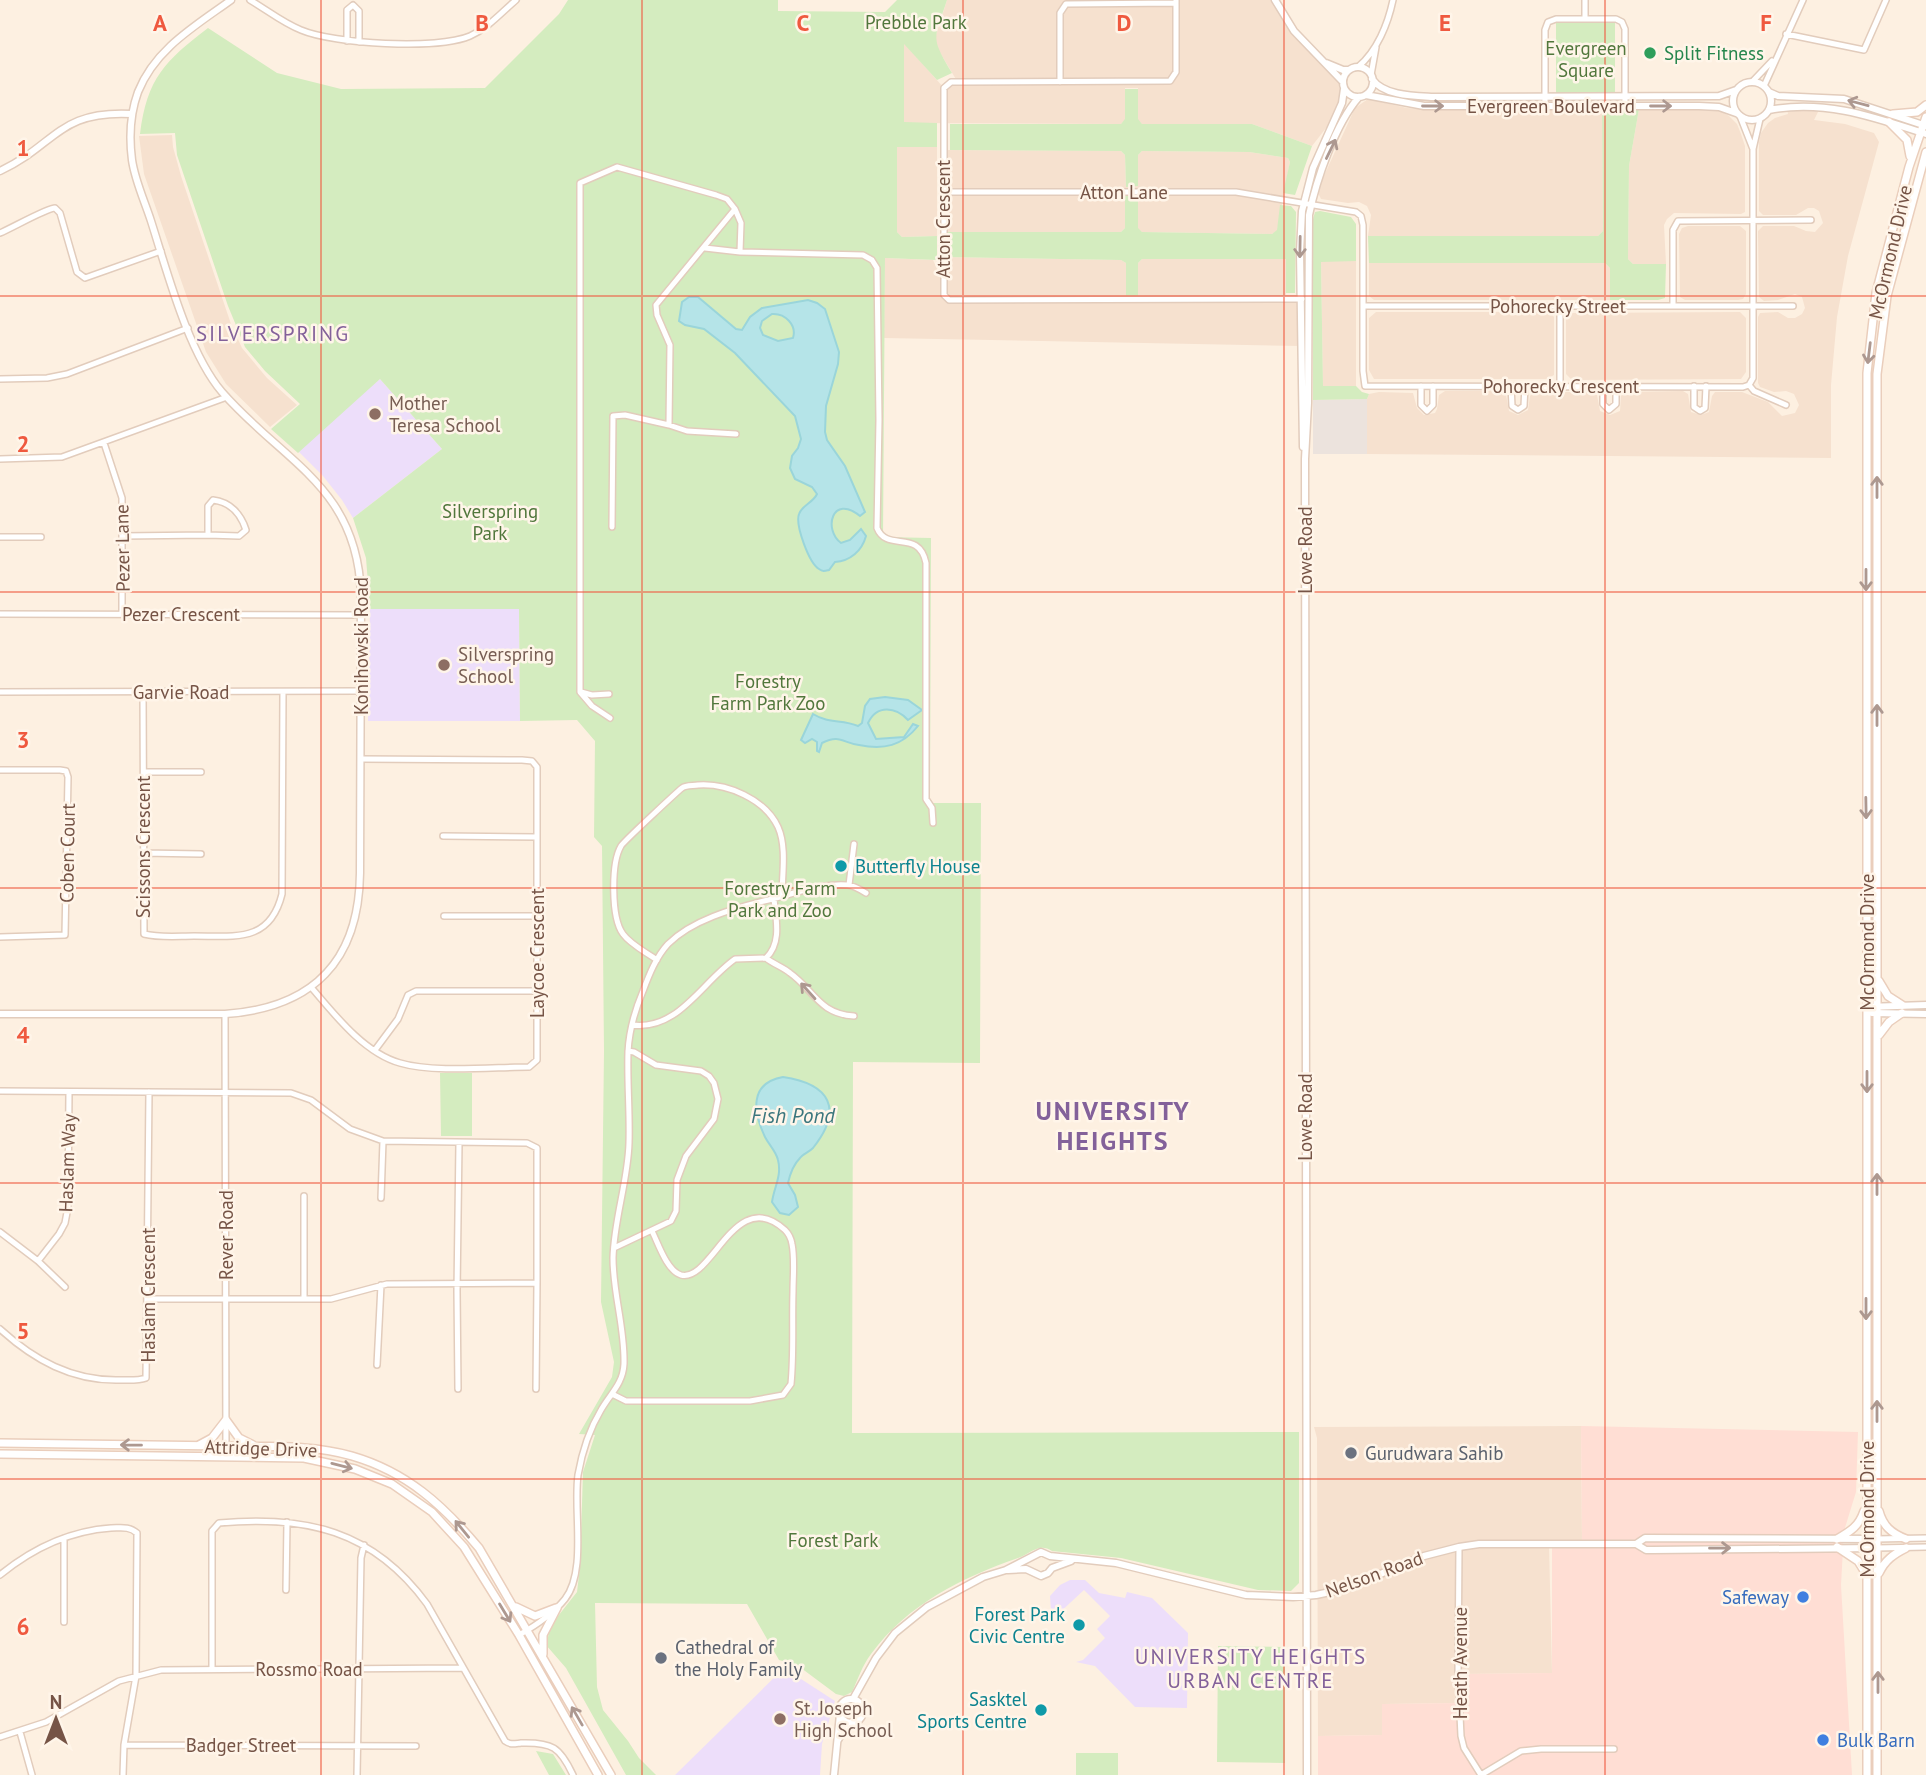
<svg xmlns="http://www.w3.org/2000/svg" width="1926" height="1775" font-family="'PT Sans',sans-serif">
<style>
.residential{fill:#f6e1cf}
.commercial{fill:#ffded4}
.industrial{fill:#ece3dd}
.education{fill:#eddefa}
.green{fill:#d4ecbf}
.water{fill:#b5e4e8;stroke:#9ad5da;stroke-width:2;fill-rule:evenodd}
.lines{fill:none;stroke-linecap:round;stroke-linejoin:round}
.minor-casing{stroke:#e2ccbc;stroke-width:8}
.tertiary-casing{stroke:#e2ccbc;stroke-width:9}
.secondary-casing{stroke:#eacebc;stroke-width:10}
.minor{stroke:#fff;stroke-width:5}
.tertiary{stroke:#fff;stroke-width:6}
.secondary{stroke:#fff;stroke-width:7}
.oneway{stroke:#ad9890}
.grid{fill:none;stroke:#ef593f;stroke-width:2;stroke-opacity:0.55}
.leisure-dot{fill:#2e9e5b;stroke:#fff5e9;stroke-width:2.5}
.education-dot{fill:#8d6e63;stroke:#fff5e9;stroke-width:2.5}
.culture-dot{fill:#0f9aa8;stroke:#fff5e9;stroke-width:2.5}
.worship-dot{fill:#6b7280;stroke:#fff5e9;stroke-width:2.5}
.shop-dot{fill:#3f7fe0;stroke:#fff5e9;stroke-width:2.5}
.labels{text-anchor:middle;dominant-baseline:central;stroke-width:5;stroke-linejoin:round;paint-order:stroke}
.park-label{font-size:19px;fill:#51773c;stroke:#fff5e9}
.leisure-label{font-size:19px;fill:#27864d;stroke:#fff5e9;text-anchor:start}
.street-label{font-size:19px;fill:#765446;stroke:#fff5e9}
.education-label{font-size:19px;fill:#785e54;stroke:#fff5e9;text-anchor:start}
.culture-label{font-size:19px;fill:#0d838f;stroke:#fff5e9;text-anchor:end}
.worship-label{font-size:19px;fill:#5b616d;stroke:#fff5e9;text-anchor:start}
.shop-label{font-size:19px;fill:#366cbe;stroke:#fff5e9;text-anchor:end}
.neighbourhood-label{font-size:21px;letter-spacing:2px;fill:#83619a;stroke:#fff5e9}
.water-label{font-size:21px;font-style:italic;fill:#3a767d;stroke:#fff5e9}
.district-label{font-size:26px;font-weight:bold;letter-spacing:2px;fill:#83619a;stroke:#fff5e9}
.grid-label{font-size:23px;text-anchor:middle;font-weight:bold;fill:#ef593f;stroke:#fff5e9;stroke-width:5;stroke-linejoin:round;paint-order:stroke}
</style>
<rect width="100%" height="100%" fill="#fdf0e1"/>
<path class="residential" d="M947,0h328l8,14 54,63 6,8 1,12 -4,13 -28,36 -60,-22h-110l-4,-4v-32h-13v32l-4,4 -217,-1v-80l40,45 13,-7 -21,-35 -1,-8z
M1368,99l39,9 26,2 169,-1 1,122 -5,5h-230l3,-21 -4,-9 -8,-4 -11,1 -27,-4 -4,-8 38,-83z
M1710,108l7,1 12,7 8,8 4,10 4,12v66l-4,2 -67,-1 -7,6 -3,6 2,39h-33l-5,-5 1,-93 10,-57z
M1787,110h32l-5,10 31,4 29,9 5,9 -31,114 -11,61 -6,68v73l-464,-4v-55l2,-5 10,-2 34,1 4,15 7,7 11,-2 2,-4 2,-14 6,-4h56l5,4 3,16 9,4 10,-5 2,-14 3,-4h61l3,3 3,16 10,4 10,-4 1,-15 4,-4 58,-1 5,3 3,18 10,3 8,-3 3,-16 3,-4h27l26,10 14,14 13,-3 4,-8 -5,-11 -8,-3 -12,1 -14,-5 -2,-4v-66l2,-4 18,-1 10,6h7l7,-4 3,-6 -3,-11 -7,-3 -17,6 -14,1 -5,-4 -1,-66 5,-5h31l12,5 9,1 8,-9 -4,-12 -5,-3h-6l-12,7h-33l-4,-4v-69l2,-9 7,-10 7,-5 13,-4z
M172,135l1,12 8,29 50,148 11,24 25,30 30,27 -27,22 -44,-43 -20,-32 -62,-178 -5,-38z
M897,147h40v89l-35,1 -5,-5z
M943,150l178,1 4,4 1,32 12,-1v-31l4,-4 107,1 39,6 2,4 -13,69 -5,3 -130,-2 -4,-3v-37h-13v36l-4,4h-178z
M1688,226h52l6,5v63l-3,5 -5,1h-53l-5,-3 -1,-63 3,-6z
M943,257l178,3 5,3v36h12v-36l4,-4h144v40h15v47l-417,-8 1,-80 48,2 9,20z
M1321,261h35v125h-33z
M1369,263h236l5,5v32h-236l-5,-4z
M1376,312h174l4,5v58l-7,4h-173l-5,-9v-52z
M1740,312l6,6v54l-5,7 -169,1 -6,-6v-56l3,-5z
M1581,1426l1,118h-33l3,129 -93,1v29l-76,1v31l-65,1 -1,-298 -3,-11z"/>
<path class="commercial" d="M1581,1426l277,6 -2,60 -12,39 -3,54 11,190h-534v-39l64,-1v-31l77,-1 -1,-29 94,-1v-129h30z"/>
<path class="industrial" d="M1367,399v55h-54v-54z"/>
<path class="education" d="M380,379l62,70 -89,69 -11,-18 -19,-24 -27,-27z
M370,609h149l1,112h-152z
M1070,1580h15l14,13 26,5 2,-6 25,6 36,35 -1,75 -52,-1 -40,-41 -19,-4 7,-2 22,-22 -8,-9 13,-13 -26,-26 -27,25 -6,-4 -1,-15 10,-11z
M784,1668l51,33 -13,43 -2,31h-145z"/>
<path class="green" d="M568,0h210v11l107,1 12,-12h50c-13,40 -17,36 5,73l-15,7 -33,-36v78l33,1v24h-40v85l5,5 35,-1v24l-52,-2 -2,279 48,1 -1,265h51l-1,260 -127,-1 -1,371 447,-1v151l-8,8 -33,-1 -137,-32 -69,-7c-13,-9 -22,3 -34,7 -57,20 -110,46 -147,96 -9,12 -13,25 -19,38l-8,4 -8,-2 -39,-29 -18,-5 -32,-56 -152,-1 2,84 6,23 25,31 11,17 17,17h-30l-60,-107 -20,-23 5,-20 26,-33 3,-25 3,-95 12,-37 -16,-1 33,-57 2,-15 -13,-60 3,-251 -2,-205 -8,-9 1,-96 -18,-21 -57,1 -1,-112h-149l-4,-51 -13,-40 89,-69 -62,-70 -82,74 -27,-24 29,-25 -35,-33 -20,-24 -17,-41 -51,-151 -2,-22 -35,1c7,-56 25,-73 68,-106l69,45 64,16 144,-1 74,-74z
M1556,23h59v71h-59z
M1125,89h13v30l4,5h110l60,22 -17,49 -12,-2 7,-31 -2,-4 -39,-6 -107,-1 -4,4v31l-12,1 -1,-32 -4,-4 -171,-1v-26h171l4,-5z
M1602,109h37l-10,57 -1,93 5,5h33l-1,34 -7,2h-48v-32l-5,-5h-236l-1,-27h230l5,-5z
M1125,191h13v37l4,4 130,2 5,-4 3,-25 11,1 5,6 -1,81h-9v-34h-144l-4,4v37h-12v-37l-5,-3 -178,-3v-25h178l4,-4z
M1320,211l31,6 5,7v37l-35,1 2,124h33l6,6 7,2 -2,5 -54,1v-181l2,-7z
M440,1073h32v63h-31z
M1218,1646l67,1v116l-68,-1z
M536,1751l17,3 13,21h-17z
M1076,1753h42v22h-42z"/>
<path class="water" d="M689,297h9l38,32 6,1 8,-13 12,-9 46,-8 9,3 8,6 14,43 -1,12 -12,42 -1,26 2,8 18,26 20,46 -5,4c-28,-23 -37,14 -19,27l9,-3 11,-11 5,7c-4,15 -16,25 -31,26l-6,8c-4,1 -6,2 -10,-1 -10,-6 -24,-44 -20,-55 3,-9 14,-11 18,-20l-5,-7 -17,-8 -5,-11 2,-12 6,-8 3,-9 -6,-23 -60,-63 -31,-24 -19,-4 -6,-4 3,-19zM772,314c13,-1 25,11 21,24l-15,3 -15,-6 -3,-7 2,-7z
M885,697l23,3 14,10 -14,10c-12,-13 -31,-16 -40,3l8,16 28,-2 9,-13 5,2c-16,20 -34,24 -59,19 -16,-2 -19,-11 -37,-2l-3,9 -2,-1v-9l-5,-3 -7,4 -4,-3 12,-26c16,10 29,5 45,12l4,-3 3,-17 5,-7z
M783,1077c47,7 61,32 30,71 -4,4 -10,6 -13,10 -6,6 -10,16 -12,25l7,12 3,12 -9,8 -9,-2 -8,-11c2,-15 10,-26 6,-42 -2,-9 -9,-15 -13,-23 -12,-25 -16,-54 18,-60z"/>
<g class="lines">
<defs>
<path id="minor" d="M250,0c17,10 33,23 51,30 33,14 136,20 169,6 18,-8 31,-23 46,-36
M1176,0v72l-6,9 -210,1h-9l-7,6v207l5,5 353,-1
M1585,19v-19
M1786,34l78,16 22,-50
M347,41v-31l6,-5 6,6v31
M1358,67c19,-16 30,-43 35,-67
M1371,75l5,-28
M1060,82v-69l6,-9 110,-1
M1752,82l20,-21
M1764,86l39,-86
M1545,106v-76l3,-8 8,-3h60l6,3 3,7v77
M1740,116l13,33
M944,192h292l120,20 5,4 2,9v146l2,15 378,1 6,-2 4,-7v-229l7,-30
M0,233c12,-5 47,-25 55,-25l5,5 17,59 8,6 76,-27
M740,252l123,3 9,5 5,8 2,152 -2,108c10,25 42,0 49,35v236l6,9 1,15
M1673,305v-75l5,-9 133,-1
M1363,306h430
M0,379l47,-1 20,-4 121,-46
M1603,385v19l6,6 7,-6v-19
M1749,385l5,6 32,14
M1421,386v19l6,6 6,-6v-19
M1511,386l1,20 6,4 6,-4 1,-20
M1560,386v-80
M1694,386v21l6,4 5,-3 1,-22
M669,425l18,6 49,3
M104,443l18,55v115
M0,459l62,-2 165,-60
M213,500c17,2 28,14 33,30l-7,6 -31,-1v-29z
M612,527l1,-111 12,-1 44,10 1,-80 -13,-30 -1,-10 79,-96 6,14 -1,29 -35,-4
M123,536l85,-1
M0,537h41
M0,614l361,1
M0,692l361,-1
M143,692l1,242c16,4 34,2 50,2 41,0 76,7 88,-42l1,-202
M581,692l11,3 17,-1
M610,718l-18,-12 -12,-14v-509l37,-16 99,28 11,4 8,10
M0,770h60l6,1 2,6 -3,158 -65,2
M144,772h57
M443,836l94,1
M143,853l58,1
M849,885l5,-41
M444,916h94
M766,958c7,6 17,9 24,15 24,17 29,41 64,43
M657,960c-11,-8 -26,-15 -34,-26 -12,-16 -12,-71 -2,-88 2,-4 56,-54 61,-58 4,-3 11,-2 16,-3 29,-2 67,14 80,42 9,20 4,48 4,69
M311,987c23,27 53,66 89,76 33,10 94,4 129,4l8,-7v-293l-5,-6 -10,-1 -161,-1
M225,1014l1,442
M632,1025c46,6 69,-42 103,-66l31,-1c16,-15 10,-39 8,-59
M375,1050l23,-31 10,-24 8,-4h121
M0,1091l291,2 20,7 39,29 33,12 144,2 10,5v135l-150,1 -56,15h-183
M304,1196v103
M381,1198l2,-57
M0,1232l38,29 21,-27 6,-11 3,-16 1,-115
M614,1248l57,-27 5,-10 1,-31 9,-24 28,-37 4,-20 -4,-16 -5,-7 -8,-5 -45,-6 -22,-13 -6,-1
M38,1261l27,26
M0,1329c34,31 72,52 119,51 9,0 19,1 27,-2l3,-286
M377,1365l4,-80
M458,1389l-1,-98 2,-148
M536,1389l1,-106
M612,1394l14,7h124l33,-6 8,-11c3,-31 1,-61 2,-92 0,-16 2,-33 -1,-48 -1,-6 -3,-10 -7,-14 -50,-46 -73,53 -104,45 -14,-4 -23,-32 -29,-44
M64,1538v84
M1877,1539l49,-1
M1459,1547l-1,127 3,62 3,12 17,27
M1877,1548l49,-1
M0,1575c33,-27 68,-44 111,-47 10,0 18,-2 26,5l-1,143 -12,69 -1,30
M286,1590l1,-68
M519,1635c16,-9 34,-21 46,-36 22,-28 8,-89 13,-124 4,-23 11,-45 23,-65 9,-16 22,-26 23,-46 1,-36 -11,-70 -11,-106 1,-39 15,-77 16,-115 1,-30 -2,-61 -1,-91 1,-21 7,-42 15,-61 6,-16 13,-34 25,-47 24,-24 64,-35 96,-43 27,-6 55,-18 83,-16 6,0 14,5 19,8
M212,1669v-138l7,-8c86,-8 154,7 208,81l78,137c6,4 8,3 16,2 31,-1 39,4 52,32
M20,1732l12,43
M0,1737l46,-15 73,-41 42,-11 301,-2
M124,1745l292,1
M357,1775l4,-217 3,-13
M1481,1775l40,-24 20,-2h73"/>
<path id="tertiary" d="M1275,0l19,31 49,51
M1326,63l17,7h6
M1343 82a15 15 0 1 1 30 0a15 15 0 1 1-30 0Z
M1372,79c12,17 42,17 61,18l286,-1 17,-6
M1733 101a19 19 0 1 1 38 0a19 19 0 1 1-38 0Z
M1769,92l9,4 66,3 82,27
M1366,95l58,11h275l20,1 17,6
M1769,110c55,-11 105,7 157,24
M0,171c56,-26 58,-61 132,-57
M1303,447l-3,-195 2,-41 11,-43 29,-65 2,-14
M1867,1007l59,-2
M1872,1013l54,1
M0,1014h225c88,-6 134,-53 135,-141l1,-279c-4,-108 -77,-131 -139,-202 -34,-40 -55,-121 -71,-171 -6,-19 -16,-40 -19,-61 -3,-23 -2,-46 6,-68 17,-43 57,-66 93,-92
M1636,1544l9,-6 232,1
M1008,1570l18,-1 15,7 7,-3 4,-5 19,-7
M853,1699l23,-41 19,-25 32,-26 56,-30 23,-7 35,-18 9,4 66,7 130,32 47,2 23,-2 28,-6 80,-33 35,-9 20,-3h157l10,6h6l225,-2
M839 1711a12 12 0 1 1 24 0a12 12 0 1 1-24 0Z
M838,1740l9,-15 5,-3
M834,1775l6,-61
M1307,1775l-2,-1316 3,-56 1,-188c7,-34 26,-91 50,-118"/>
<path id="secondary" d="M1893,114l24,-2 9,-7
M1889,122l18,18 3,16
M1879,981l9,15 14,9
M1879,1035l10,-13 13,-9
M0,1443c75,1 149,2 224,3 43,1 86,-2 128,10 55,16 91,49 127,92l132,227
M199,1445l13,-7 14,-18 13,18 14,7
M0,1454l304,4 51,11 37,15 40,28 32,35 55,88 79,140
M1879,1511c4,15 12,22 27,28
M1837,1539c14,-8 22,-13 27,-28
M1837,1547l21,14 8,13
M1879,1573c6,-13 15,-19 27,-25
M516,1607l19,9 21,-8
M543,1654v-19l14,-27
M1867,1775v-1402l9,-80 33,-126 17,-50
M1877,1775v-1401l10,-78 39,-144"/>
</defs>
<use href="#minor" class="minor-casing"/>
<use href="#tertiary" class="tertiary-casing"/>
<use href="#secondary" class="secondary-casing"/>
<use href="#minor" class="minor"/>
<use href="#tertiary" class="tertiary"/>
<use href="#secondary" class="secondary"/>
</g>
<defs><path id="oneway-shaft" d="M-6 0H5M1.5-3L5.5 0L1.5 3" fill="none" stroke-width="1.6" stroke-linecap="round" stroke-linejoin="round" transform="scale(1.75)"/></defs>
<g class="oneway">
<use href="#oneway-shaft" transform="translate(1858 103) rotate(-165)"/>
<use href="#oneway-shaft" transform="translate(1433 106)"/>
<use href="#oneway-shaft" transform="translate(1661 106)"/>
<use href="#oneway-shaft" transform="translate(1331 149) rotate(-64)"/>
<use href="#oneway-shaft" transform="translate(1300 247) rotate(91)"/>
<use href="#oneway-shaft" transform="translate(1869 353) rotate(97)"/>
<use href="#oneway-shaft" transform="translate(1877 487) rotate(-90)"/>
<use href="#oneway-shaft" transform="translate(1866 580) rotate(90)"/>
<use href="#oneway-shaft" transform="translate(1877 715) rotate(-90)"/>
<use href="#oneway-shaft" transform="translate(1866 808) rotate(89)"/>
<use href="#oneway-shaft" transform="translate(808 991) rotate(-132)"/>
<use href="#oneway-shaft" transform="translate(1867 1082) rotate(90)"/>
<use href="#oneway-shaft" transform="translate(1877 1184) rotate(-90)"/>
<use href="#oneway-shaft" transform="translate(1866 1309) rotate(90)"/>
<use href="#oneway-shaft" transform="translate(1877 1411) rotate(-90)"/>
<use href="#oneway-shaft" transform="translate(131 1445) rotate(-179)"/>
<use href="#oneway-shaft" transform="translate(342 1466) rotate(14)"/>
<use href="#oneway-shaft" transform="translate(462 1529) rotate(-129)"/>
<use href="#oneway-shaft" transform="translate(1720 1548) rotate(-1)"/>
<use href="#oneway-shaft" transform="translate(505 1613) rotate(59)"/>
<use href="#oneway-shaft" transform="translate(1878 1682) rotate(-90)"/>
<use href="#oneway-shaft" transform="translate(577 1716) rotate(-120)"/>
</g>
<path class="grid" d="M321,0v1775M642,0v1775M963,0v1775M1284,0v1775M1605,0v1775M0,296h1926M0,592h1926M0,888h1926M0,1183h1926M0,1479h1926"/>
<circle class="leisure-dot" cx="1650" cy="53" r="7"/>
<g class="education-dot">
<circle cx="375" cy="414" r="7"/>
<circle cx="444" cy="665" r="7"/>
<circle cx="780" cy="1719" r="7"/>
</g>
<g class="culture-dot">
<circle cx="841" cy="866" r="7"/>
<circle cx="1079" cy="1625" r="7"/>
<circle cx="1041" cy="1710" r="7"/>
</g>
<g class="worship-dot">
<circle cx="1351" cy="1453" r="7"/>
<circle cx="661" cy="1658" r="7"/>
</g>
<g class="shop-dot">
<circle cx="1803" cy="1597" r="7"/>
<circle cx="1823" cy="1740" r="7"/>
</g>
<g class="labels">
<g class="park-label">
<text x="916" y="22">Prebble Park</text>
<text x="1586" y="48">Evergreen<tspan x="1586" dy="22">Square</tspan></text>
<text x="490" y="511">Silverspring<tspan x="490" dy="22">Park</tspan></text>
<text x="768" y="681">Forestry<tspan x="768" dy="22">Farm Park Zoo</tspan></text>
<text x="780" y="888">Forestry Farm<tspan x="780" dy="22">Park and Zoo</tspan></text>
<text x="833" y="1540">Forest Park</text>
</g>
<g class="leisure-label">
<text x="1664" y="53">Split Fitness</text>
</g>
<g class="street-label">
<text x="1551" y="106">Evergreen Boulevard</text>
<text x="1124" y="192">Atton Lane</text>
<text transform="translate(943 219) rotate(-90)">Atton Crescent</text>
<text transform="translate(1890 252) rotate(-77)">McOrmond Drive</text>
<text x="1558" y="306">Pohorecky Street</text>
<text x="1561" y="386">Pohorecky Crescent</text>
<text transform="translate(122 548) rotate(-91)">Pezer Lane</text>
<text transform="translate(1305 550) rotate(-90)">Lowe Road</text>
<text x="181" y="614">Pezer Crescent</text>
<text transform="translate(361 646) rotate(-90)">Konihowski Road</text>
<text x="181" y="692">Garvie Road</text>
<text transform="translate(143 847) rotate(-90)">Scissons Crescent</text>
<text transform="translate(67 853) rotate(-89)">Coben Court</text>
<text transform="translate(1867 942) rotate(-90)">McOrmond Drive</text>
<text transform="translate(537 953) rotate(-90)">Laycoe Crescent</text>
<text transform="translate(1305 1117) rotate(-90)">Lowe Road</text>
<text transform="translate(67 1163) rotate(-88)">Haslam Way</text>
<text transform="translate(226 1235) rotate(-90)">Rever Road</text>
<text transform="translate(148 1295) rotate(-90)">Haslam Crescent</text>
<text transform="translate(261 1448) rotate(2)">Attridge Drive</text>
<text transform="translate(1867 1509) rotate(-90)">McOrmond Drive</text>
<text transform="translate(1374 1574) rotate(-20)">Nelson Road</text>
<text transform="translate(1460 1663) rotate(-90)">Heath Avenue</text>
<text x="309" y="1669">Rossmo Road</text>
<text x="241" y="1745">Badger Street</text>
</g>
<g class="education-label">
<text x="389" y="403">Mother<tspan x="389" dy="22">Teresa School</tspan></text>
<text x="458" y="654">Silverspring<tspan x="458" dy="22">School</tspan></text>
<text x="794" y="1708">St. Joseph<tspan x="794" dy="22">High School</tspan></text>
</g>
<g class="culture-label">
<text x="855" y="866" text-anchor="start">Butterfly House</text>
<text x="1065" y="1614">Forest Park<tspan x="1065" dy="22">Civic Centre</tspan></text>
<text x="1027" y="1699">Sasktel<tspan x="1027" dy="22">Sports Centre</tspan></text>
</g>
<g class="worship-label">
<text x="1365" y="1453">Gurudwara Sahib</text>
<text x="675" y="1647">Cathedral of<tspan x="675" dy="22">the Holy Family</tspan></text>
</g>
<g class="shop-label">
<text x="1789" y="1597">Safeway</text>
<text x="1837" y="1740" text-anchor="start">Bulk Barn</text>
</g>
<g class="neighbourhood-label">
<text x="273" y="333">SILVERSPRING</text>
<text x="1251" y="1656">UNIVERSITY HEIGHTS<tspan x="1251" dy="24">URBAN CENTRE</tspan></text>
</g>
<g class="water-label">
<text x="793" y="1115">Fish Pond</text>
</g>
<g class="district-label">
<text x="1113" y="1110">UNIVERSITY<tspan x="1113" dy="30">HEIGHTS</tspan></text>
</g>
</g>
<g class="grid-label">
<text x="160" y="31">A</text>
<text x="482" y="31">B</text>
<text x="803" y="31">C</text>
<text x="1124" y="31">D</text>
<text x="1445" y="31">E</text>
<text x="1766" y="31">F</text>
<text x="23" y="156">1</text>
<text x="23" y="452">2</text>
<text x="23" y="748">3</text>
<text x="23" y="1043">4</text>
<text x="23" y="1339">5</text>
<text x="23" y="1635">6</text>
</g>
<g transform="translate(56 1719)" stroke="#fff5e9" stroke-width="5" paint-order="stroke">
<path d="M0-5L12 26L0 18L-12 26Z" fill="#765446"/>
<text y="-10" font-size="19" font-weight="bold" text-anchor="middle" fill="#765446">N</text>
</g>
</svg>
